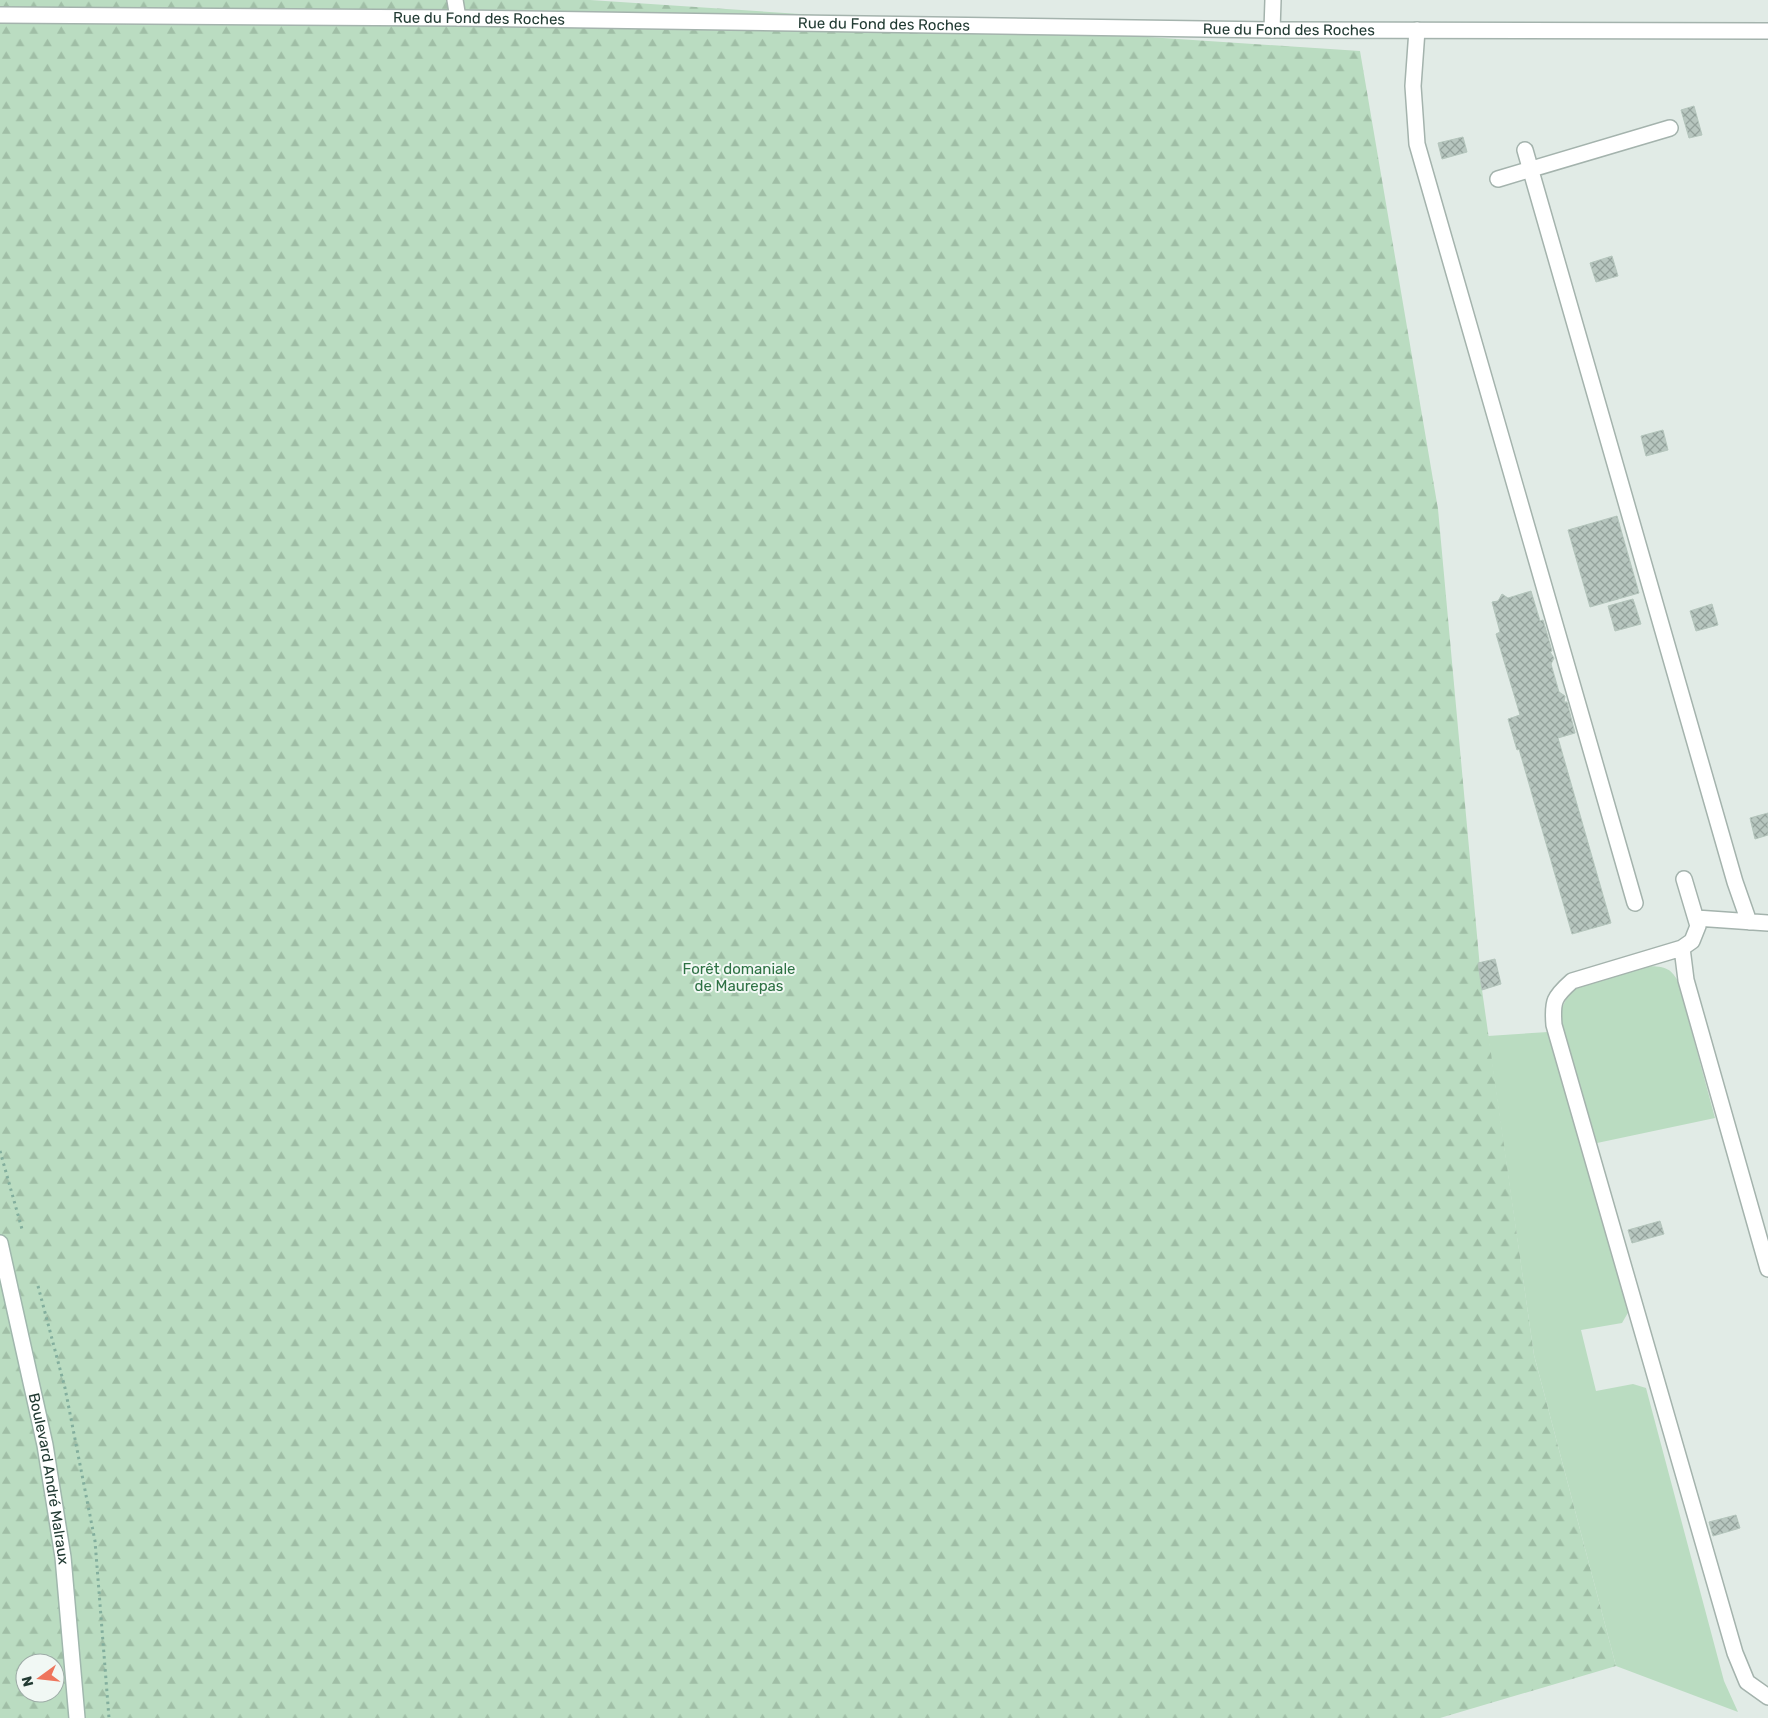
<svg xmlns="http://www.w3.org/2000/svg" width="1768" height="1718" font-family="Rubik,sans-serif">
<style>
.green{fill:#badcc1}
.forest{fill:url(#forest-firs);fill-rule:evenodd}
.building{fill:url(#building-cross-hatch);stroke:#b4c5bc}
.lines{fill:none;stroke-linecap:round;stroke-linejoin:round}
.lane-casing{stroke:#a4b3ad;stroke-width:18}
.street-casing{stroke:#a4b3ad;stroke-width:18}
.secondary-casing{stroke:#a0b7ad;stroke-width:18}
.path{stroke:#82ae9d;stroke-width:3;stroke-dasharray:2.5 4;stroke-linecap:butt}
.lane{stroke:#fff;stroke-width:15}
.street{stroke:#fff;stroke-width:15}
.secondary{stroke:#fff;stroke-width:15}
.labels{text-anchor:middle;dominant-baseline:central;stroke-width:4;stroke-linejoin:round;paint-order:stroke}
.street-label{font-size:15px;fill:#223b33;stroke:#f1f8f4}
.park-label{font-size:15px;fill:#2d7143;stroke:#f1f8f4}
</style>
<defs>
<pattern id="forest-firs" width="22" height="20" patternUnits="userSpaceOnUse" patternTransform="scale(1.25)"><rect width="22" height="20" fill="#badcc1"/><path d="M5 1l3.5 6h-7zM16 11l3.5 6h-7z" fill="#a0bea6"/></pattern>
<pattern id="building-cross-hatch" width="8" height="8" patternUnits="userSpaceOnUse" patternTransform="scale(1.25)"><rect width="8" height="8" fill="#b7c6bf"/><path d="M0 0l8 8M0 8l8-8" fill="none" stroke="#94a29c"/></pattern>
</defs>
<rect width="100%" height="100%" fill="#e1ebe6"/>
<path class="green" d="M1649,966c15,1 21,1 29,15l37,137 -118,25 -35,-117 -2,-14 11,-23z
M1548,1032l81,279 -7,12 -41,7 15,61 37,-7 13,4 78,293 14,31 -122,-46 -82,-311 -46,-319z"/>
<path class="forest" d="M0,0h590l770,51 78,458 44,481 52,365 82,311 -176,52h-1440zM25,1663h30v30h-30z"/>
<path class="building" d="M1694,106l8,29 -13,3 -8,-28z
M1463,137l4,15 -25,7 -4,-16z
M1612,256l6,20 -22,6 -6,-19z
M1663,430l5,20 -22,6 -5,-20z
M1617,516l22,77 -49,14 -22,-77z
M1531,591l9,30 3,-1 9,31 -2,1 4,6 -3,6 8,28 6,4 -1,6h3l8,31 -17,5 53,185 -39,11 -53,-185 -2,1 -9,-31 12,-4 -24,-81 4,-2 -8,-30 6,-1 4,-7 6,4z
M1633,599l8,25 -26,7 -7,-25z
M1712,604l6,21 -22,6 -6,-20z
M1768,813v22l-13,4 -5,-21z
M1495,959l6,25 -19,6 -4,-27z
M1660,1221l4,13 -32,9 -4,-13z
M1736,1515l4,13 -27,8 -4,-14z"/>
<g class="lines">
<defs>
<path id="lane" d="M1417,30l-4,56 4,58 218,759
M1525,150l210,732 14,40
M1498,179l172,-51
M1684,879l14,47 -6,15 -10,7 -110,33c-18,16 -20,20 -18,44l181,628 12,29 21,15
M1696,918l72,5
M1682,948l4,32 82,289"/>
<g id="street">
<path d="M455,0l3,18"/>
<path id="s1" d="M0,15l458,3 814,12 496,1"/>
<path d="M1272,30l1,-30"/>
</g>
<g id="secondary">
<path id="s2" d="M0,1243l45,202 18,112 14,161"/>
</g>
</defs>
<use href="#lane" class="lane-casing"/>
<use href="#street" class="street-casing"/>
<use href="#secondary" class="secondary-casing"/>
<path class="path" d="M0,1151l22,78
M38,1286l27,102 30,153 14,177"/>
<use href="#lane" class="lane"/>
<use href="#street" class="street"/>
<use href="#secondary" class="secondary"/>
</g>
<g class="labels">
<g class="street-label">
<text stroke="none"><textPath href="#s1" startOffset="479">Rue du Fond des Roches</textPath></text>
<text stroke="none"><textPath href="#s1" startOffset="884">Rue du Fond des Roches</textPath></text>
<text stroke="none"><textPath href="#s1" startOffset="1289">Rue du Fond des Roches</textPath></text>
<text stroke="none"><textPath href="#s2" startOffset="241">Boulevard André Malraux</textPath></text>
</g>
<g class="park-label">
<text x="739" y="969">Forêt domaniale<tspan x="739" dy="17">de Maurepas</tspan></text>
</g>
</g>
<g transform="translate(40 1678) rotate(255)"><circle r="24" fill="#f1f8f4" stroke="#9eaca7"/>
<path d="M0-4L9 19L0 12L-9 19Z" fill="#ee755c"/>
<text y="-8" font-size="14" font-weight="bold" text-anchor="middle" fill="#223b33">N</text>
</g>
</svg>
